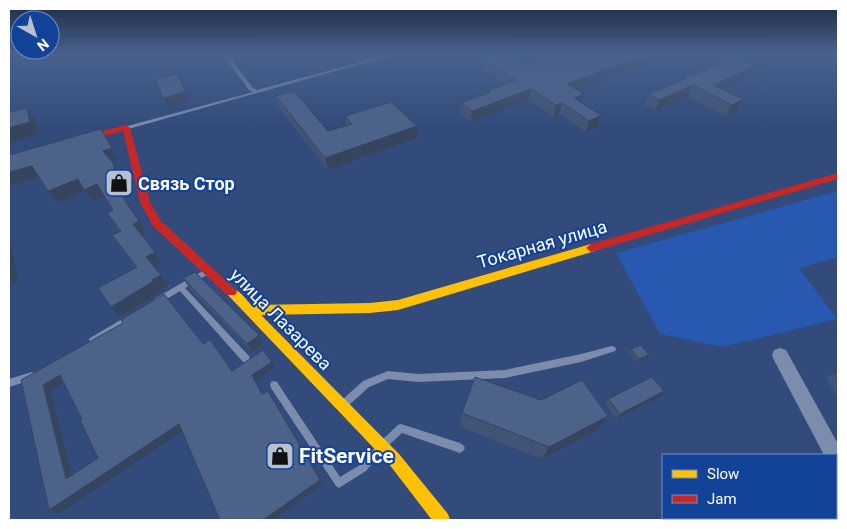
<svg xmlns="http://www.w3.org/2000/svg" width="847" height="529" font-family="Roboto,sans-serif">
<style>
.green{fill:#2858af}
.lines{fill:none;stroke-linecap:round;stroke-linejoin:round}
.lane{fill:#7c8cad;fill-rule:evenodd}
.street{fill:#7c8cad;fill-rule:evenodd}
.slow{fill:#ffc107;fill-rule:evenodd}
.jam{fill:#c62828;fill-rule:evenodd}
.wall{fill:#425475}
.shaded-wall{fill:#36455f}
.building{fill:#4d6288;stroke:#36455f;fill-rule:evenodd}
.labels{text-anchor:middle;dominant-baseline:central;stroke-width:4;stroke-linejoin:round;paint-order:stroke}
.poi-label{font-size:18px;font-weight:bold;fill:#fff;stroke:#134299;text-anchor:start}
.street-label{font-size:18px;fill:#fff;stroke:#134299}
.near-poi-label{font-size:21px;font-weight:bold;fill:#fff;stroke:#134299;text-anchor:start}
</style>
<rect width="100%" height="100%" fill="#324b7a"/>
<path class="green" d="M838,191v66l-39,11 38,51 -114,28 -63,-13 -44,-81z"/>
<g class="lines">
<path class="lane" d="M222,53h4l27,35 4,2 136,-37h8l-273,76h-4v-2l129,-35 -4,-2z
M208,268l2,1 1,2 -1,2 -25,15 64,68 1,3 -1,3 -3,1 -3,-1 -63,-71 -20,12 -3,1 -3,-1 -1,-2 1,-2z
M129,315l3,1 1,2 -1,2 -36,22 -3,1 -3,-1 -1,-2 1,-2z
M612,346l3,1 1,2 -1,2 -3,1 -31,10 -76,16 -87,4 -30,-3 -19,8 -21,19 -3,1 -3,-1 -1,-3 1,-3 21,-19 25,-10 30,3 87,-4 76,-16z
M32,372l3,1 1,3 -1,3 -26,8v-8z
M274,381l3,1 63,95 20,-12 16,-19 3,-2 3,2 2,3 -2,3 -16,19 -24,15 -3,2 -3,-2 -65,-98 -1,-3 1,-3z
M401,424l59,19 3,2 2,3 -2,3 -3,2 -58,-20 -13,12 -3,2 -3,-2 -2,-3 2,-3 15,-14z"/>
<path class="street" d="M780,348l6,2 52,94v19l-2,1v-9h-12l-50,-95 -2,-5 2,-5z"/>
<path class="slow" d="M591,244l5,4 -1,3 -197,59 -28,3 -109,2 138,139 49,60 2,6h-18l-43,-56 -164,-172 2,-3c10,-3 18,9 24,16l119,-2 28,-3z"/>
<path class="jam" d="M126,125l4,3 20,74 11,19 74,68 2,3 -2,3h-8l-74,-69 -13,-24 -17,-71 -45,12 -4,-3 1,-2z
M838,173v6l-247,73 -5,-4 5,-4z"/>
</g>
<path class="wall" d="M545,53h127l-95,37 7,4 -3,9 20,12 -3,12 -12,5 -27,-18 -5,3 -25,-17 -58,22 -11,-8 1,-11 26,-9 1,-4 17,-6 -22,-14 1,-11 44,7 24,-9z
M693,75l56,2 -26,13 20,9 -6,12 -11,5 -38,-19 -33,14 -11,-6 5,-11z
M276,96l52,35 18,-6 -1,-9 72,10v12l-89,32 -49,-62z
M101,129l17,30 -7,3 8,13 5,13 -6,2 28,42 -4,3 13,17 7,11 -8,4 14,19 -8,4 1,2 -41,25 16,-49 -24,-33 8,-3 -13,-19 6,-3 -8,-14 -13,5 -7,-10 -28,12z
M183,278l76,57 4,9 -11,8 -63,-64z
M631,349l18,6 -2,3 -10,4 -8,-10z
M834,373h4v25l-12,-20z
M664,391l-5,6 -43,22 -11,-15 3,-5z
M462,413l136,17 -56,29 -82,-32z"/>
<path class="shaded-wall" d="M648,53h24l-108,43 3,-12z
M755,66l-6,11 -37,18 1,-10z
M693,85l-5,12 -33,14 4,-11z
M531,89l-2,11 -58,22 1,-11z
M186,92l3,9 -21,6 -5,-9z
M584,94l-3,11 -7,-7z
M743,99l-6,12 -11,5 6,-11z
M562,103l-3,11 -5,3 2,-12z
M27,108l8,12 3,14 -29,9v-15z
M601,115l-3,12 -12,5 3,-11z
M417,126v12l-89,32 -3,-12z
M101,129l17,30 -8,4 -7,-12z
M113,163l6,12 5,13 -7,3 -7,-12z
M32,166l9,11 -32,9v-14z
M78,179l19,5 8,12 -13,5 -7,-10 -28,12 -9,-12z
M139,221l7,11 -6,4 -7,-12z
M9,238l1,1 8,41 -9,4z
M155,252l7,11 -9,5 -7,-11z
M161,275l7,11 -8,4 1,2 -41,25 -9,-10z
M259,335l4,9 -11,8 -5,-8z
M649,355l-2,3 -10,4 2,-3z
M272,362l3,6 -20,14 -3,-7z
M60,375l7,6 -16,10 23,93 -8,-5 -23,-94z
M664,391l-5,6 -43,22 4,-5z
M608,416l-10,14 -56,29 7,-12z
M179,424l5,6 -126,84 -9,-4z
M320,480l2,5 -49,35h-10z"/>
<path class="building" d="M501,53h6l21,13 35,-13h85l-81,31 17,10 -10,4 27,17 -12,6 -27,-18 -6,2 -25,-16 -59,22 -11,-8 30,-11 -3,-2 29,-10 -33,-21z
M734,57l21,9 -42,19 30,14 -11,6 -39,-20 -34,15 -10,-6 36,-15 3,-6 5,2z
M177,74l9,18 -23,6 -8,-19z
M294,91l34,40 24,-7 -7,-8 46,-14 26,24 -92,32 -49,-62z
M27,108l3,14 -21,6v-16z
M101,129l11,19 -9,3 10,12 4,14 -7,2 29,42 -6,3 22,28 -9,5 15,18 -9,5 2,1 -43,26 -13,-19 39,-21 -25,-32 9,-4 -14,-18 6,-3 -16,-26 -13,6 -6,-11 -30,12 -16,-25 -23,6v-17z
M195,272l64,63 -12,9 -64,-66z
M164,294l39,50 7,-4 22,31 31,-21 9,12 -20,13 10,19 6,-3 52,89 -57,40h-43l-41,-96 -130,86 -28,-130 102,-57 -2,-3zM60,375l22,44 -2,1 18,38 -32,21 -23,-94z
M641,345l8,10 -10,4 -8,-10z
M834,373h4v7z
M475,377l66,23 41,-20 26,36 -59,31 -87,-34z
M652,377l12,14 -44,23 -12,-15z"/>
<linearGradient id="sky" x2="0" y2="1"><stop stop-color="#1c2943"/><stop offset="0.42" stop-color="#49618d"/><stop offset="1" stop-color="#49618d" stop-opacity="0"/></linearGradient>
<rect width="847" height="127" fill="url(#sky)"/>
<defs>
<symbol id="shop-square" viewBox="-11 -11 22 22"><rect x="-9" y="-9" width="18" height="18" rx="4" fill="#b7c0d0" stroke="#134299"/><path d="M-5-2.5h2.3a2.7 3.5 0 0 1 5.4 0H5L5.5 6h-11ZM-1.5-2.5h3a1.5 2.3 0 0 0-3 0Z" fill="#111"/></symbol>
</defs>
<g fill-rule="evenodd">
<use href="#shop-square" x="103" y="167" width="32" height="32"/>
<use href="#shop-square" x="264" y="440" width="32" height="32"/>
</g>
<g class="labels">
<g class="poi-label">
<text x="138" y="183">Связь Стор</text>
</g>
<g class="street-label">
<text transform="translate(542 244) rotate(-16)">Токарная улица</text>
<text transform="translate(281 319) rotate(45)">улица Лазарева</text>
</g>
<g class="near-poi-label">
<text x="299" y="456">FitService</text>
</g>
</g>
<rect width="847" height="529" fill="none" stroke="#ffffff" stroke-width="20"/>
<rect x="662" y="454" width="175" height="65" fill="#134299" stroke="#718ec2"/>
<rect x="672" y="470" width="25" height="8" fill="#ffc107" stroke="#718ec2"/>
<text x="707" y="479" font-size="15" fill="#ffffff">Slow</text>
<rect x="672" y="495" width="25" height="8" fill="#c62828" stroke="#718ec2"/>
<text x="707" y="504" font-size="15" fill="#ffffff">Jam</text>
<g transform="translate(35 35) rotate(141)"><circle r="24" fill="#134299" stroke="#718ec2"/>
<path d="M0-4L9 19L0 12L-9 19Z" fill="#b7c0d0"/>
<text y="-8" font-size="14" font-weight="bold" text-anchor="middle" fill="#ffffff">N</text>
</g>
</svg>
